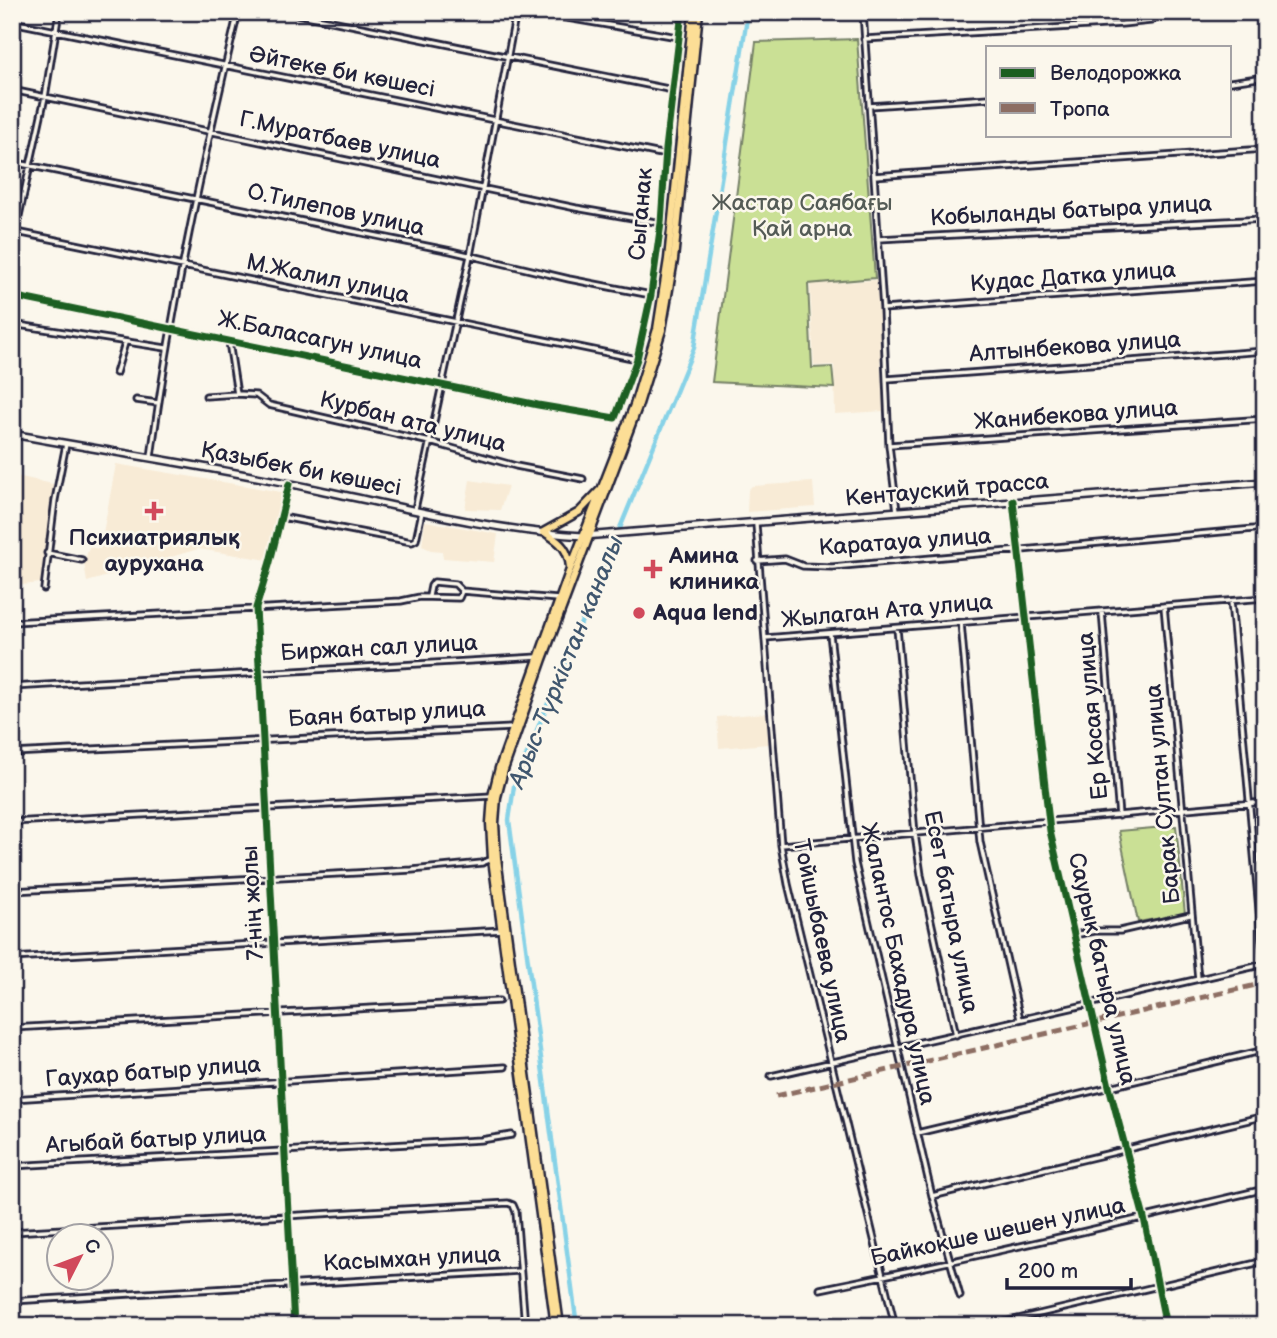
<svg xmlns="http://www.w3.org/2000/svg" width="1277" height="1338" font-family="'Balsamiq Sans',sans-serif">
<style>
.built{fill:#f8ebd6}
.green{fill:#cae095;stroke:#768168;stroke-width:2}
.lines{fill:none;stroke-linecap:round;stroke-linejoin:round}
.canal{stroke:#87d2e7;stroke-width:4.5}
.street-casing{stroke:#22223b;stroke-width:9}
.secondary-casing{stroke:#22223b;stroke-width:10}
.highway-casing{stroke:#22223b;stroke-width:11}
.street{stroke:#fbf7ec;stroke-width:3.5}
.secondary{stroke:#fbf7ec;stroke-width:5}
.highway{stroke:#fcde96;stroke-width:6}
.quiet{stroke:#8d6e63;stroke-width:5;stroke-dasharray:10 5;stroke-linecap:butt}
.cycleway-casing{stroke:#fbf7ec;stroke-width:11}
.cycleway{stroke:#1b5e20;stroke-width:7}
.poi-dot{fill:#d1495b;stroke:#fbf7ec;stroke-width:2.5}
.labels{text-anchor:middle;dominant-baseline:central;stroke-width:5;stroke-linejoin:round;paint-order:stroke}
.street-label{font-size:23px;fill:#22223b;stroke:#fbf7ec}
.park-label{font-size:23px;fill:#545b56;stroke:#fbf7ec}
.poi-label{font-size:23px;font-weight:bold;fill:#22223b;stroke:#fbf7ec;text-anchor:start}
.water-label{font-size:24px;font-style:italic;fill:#40576f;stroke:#fbf7ec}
</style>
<rect width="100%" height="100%" fill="#fbf7ec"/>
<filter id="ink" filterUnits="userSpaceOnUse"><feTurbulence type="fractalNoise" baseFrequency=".0143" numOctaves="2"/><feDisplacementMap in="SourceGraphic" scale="14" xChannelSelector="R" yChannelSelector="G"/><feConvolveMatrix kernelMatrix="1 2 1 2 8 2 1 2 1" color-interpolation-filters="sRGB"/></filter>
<g filter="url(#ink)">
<path class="built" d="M877,280l5,80h-2l5,51 -50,3 -1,-49 -20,1 -4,-82z
M116,464l165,28 -13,68 -70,-11 -111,33 -3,-19 5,-16 11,2z
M12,475l45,10 -16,98 -29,3z
M470,480l38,6 -8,24 -35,-1z
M813,482l2,25 -68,5 1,-22 4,-4z
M425,521l73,13 -4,28 -51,-4 -1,-7 -11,-1 -9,-4z
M766,713l3,31 -50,4 -2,-31z"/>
<path class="green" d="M857,39l18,239 -67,6 4,84 20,-1 2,21 -122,-6 44,-340z
M1176,826l9,88 -47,8 -19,-91z"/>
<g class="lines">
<path class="canal" d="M577,1326l-68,-506 5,-34 180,-438 54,-336"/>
<defs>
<path id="street" d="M287,12l386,78
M532,12l146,25
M863,12l20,297 6,136 8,66
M12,22l654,133
M864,39l258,-15 29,-3 6,-4 2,-5
M1230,82l35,-5
M12,90l564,118 85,15
M869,106l119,-8
M12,162l439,89 118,28 82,16
M874,176l391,-27
M12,231l625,128
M878,239l387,-20
M12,248l33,-151 14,-85
M12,296l526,109 77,13 22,-59 14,-64 10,-72 5,-74 16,-137
M883,309l382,-28
M12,324l154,24
M229,342l8,52 19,1 13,10 161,37 86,24 67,13
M12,365l3,2 -3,10
M116,373l9,-30
M887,379l378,-28
M206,396l31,-2
M136,400l22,3
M890,445l375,-26
M151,457c20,-150 52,-297 87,-445
M289,484l-19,78 -14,46 38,718
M1013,501l37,330 59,255 35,132 22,108
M415,509l55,-253 46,-244
M282,517l130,25 4,-2 6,-28
M756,524l25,321 7,39 107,442
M47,553l35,7
M757,561l28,-2 18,7 29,1 433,-39
M44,589l11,-89 11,-56
M429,596l2,-10 3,-4 21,2 7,7
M1231,601l33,363
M1164,606l34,373
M1102,612l17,204
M12,622l389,-21 19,-4 39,1 3,-7 96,8
M961,623l19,219 40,177
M897,628l18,206 6,41 35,160
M830,634l25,229 77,333 28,100
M765,638l500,-40
M12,687l526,-30
M12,753l500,-25
M12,822l480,-26
M781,845l484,-43
M12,891l400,-21 70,-7 10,-4
M1074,935l21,-4h25l70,-16
M12,958l490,-28
M12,1028l487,-27
M771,1076l494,-112
M12,1099l493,-32
M917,1133l348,-83
M12,1166l469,-26 31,-5
M932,1196l333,-80
M12,1232l496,-29 5,2 3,7 9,114
M820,1289c149,-30 297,-65 445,-100
M12,1301l508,-30
M988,1326l277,-65"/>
<path id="secondary" d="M12,434c98,18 197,32 294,53 92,19 185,44 278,49l681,-54"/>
<path id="highway" d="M543,532l36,-20 21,-22
M547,534c15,9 21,16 23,33
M555,1326l-63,-467 -2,-36 2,-27 7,-28 70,-196 65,-167 23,-76 11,-70 25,-247
M560,1326l-63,-468 -2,-35 2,-26 7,-27 39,-111 95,-252 24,-77 12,-70 25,-248"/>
</defs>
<use href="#street" class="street-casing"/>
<use href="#secondary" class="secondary-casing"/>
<use href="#highway" class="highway-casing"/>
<use href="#street" class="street"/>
<use href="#secondary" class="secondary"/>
<use href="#highway" class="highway"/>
<path class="quiet" d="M776,1096l489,-113"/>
<defs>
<path id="cycleway" d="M12,296l526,109 77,13 22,-59 14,-64 10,-72 5,-74 16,-137
M289,484l-19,78 -14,46 38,718
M1013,501l37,330 59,255 35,132 22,108"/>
</defs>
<use href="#cycleway" class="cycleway-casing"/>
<use href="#cycleway" class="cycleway"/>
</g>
</g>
<g class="poi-dot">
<path d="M150.5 500.5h7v7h7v7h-7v7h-7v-7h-7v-7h7z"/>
<path d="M649.5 558.5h7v7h7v7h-7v7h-7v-7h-7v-7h7z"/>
<circle cx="639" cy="613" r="7"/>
</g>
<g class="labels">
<g class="street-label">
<text transform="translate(342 72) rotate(11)">Әйтеке би көшесі</text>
<text transform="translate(340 140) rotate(12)">Г.Муратбаев улица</text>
<text transform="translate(336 210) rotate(12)">О.Тилепов улица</text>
<text transform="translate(1071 211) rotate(-3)">Кобыланды батыра улица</text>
<text transform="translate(641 214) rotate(-85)">Сыганак</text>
<text transform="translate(1073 277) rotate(-4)">Кудас Датка улица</text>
<text transform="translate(328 279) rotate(12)">М.Жалил улица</text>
<text transform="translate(320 340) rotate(12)">Ж.Баласагун улица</text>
<text transform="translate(1075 347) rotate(-4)">Алтынбекова улица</text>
<text transform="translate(1076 415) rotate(-4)">Жанибекова улица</text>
<text transform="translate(413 422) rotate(14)">Курбан ата улица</text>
<text transform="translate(301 469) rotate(11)">Қазыбек би көшесі</text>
<text transform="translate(947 490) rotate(-5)">Кентауский трасса</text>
<text transform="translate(905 542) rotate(-4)">Каратауа улица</text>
<text transform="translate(887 611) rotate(-5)">Жылаган Ата улица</text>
<text transform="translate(379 648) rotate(-3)">Биржан сал улица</text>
<text transform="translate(387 714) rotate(-3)">Баян батыр улица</text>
<text transform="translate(1093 716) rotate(-95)">Ер Косая улица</text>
<text transform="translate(1163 794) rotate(-95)">Барак Султан улица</text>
<text transform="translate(253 903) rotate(-93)">7-нің жолы</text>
<text transform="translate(951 912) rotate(79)">Есет батыра улица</text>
<text transform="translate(822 941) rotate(78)">Тойшыбаева улица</text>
<text transform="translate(898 964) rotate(78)">Жалантос Бахадура улица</text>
<text transform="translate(1102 969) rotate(77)">Саурык батыра улица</text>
<text transform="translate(153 1072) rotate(-4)">Гаухар батыр улица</text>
<text transform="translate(156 1140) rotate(-3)">Агыбай батыр улица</text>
<text transform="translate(998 1232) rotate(-12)">Байкокше шешен улица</text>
<text transform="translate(412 1259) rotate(-3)">Касымхан улица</text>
</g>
<g class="park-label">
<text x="802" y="203">Жастар Саябағы<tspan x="802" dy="26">Қай арна</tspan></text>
</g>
<g class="poi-label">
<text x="154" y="538" text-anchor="middle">Психиатриялық<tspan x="154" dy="26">аурухана</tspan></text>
<text x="669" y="556">Амина<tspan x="669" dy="26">клиника</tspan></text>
<text x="653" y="613">Aqua lend</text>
</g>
<g class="water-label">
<text transform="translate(566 662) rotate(-68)">Арыс-Түркістан каналы</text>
</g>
</g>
<rect width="1277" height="1338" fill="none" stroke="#fbf7ec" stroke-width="42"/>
<rect x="21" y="21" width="1235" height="1296" fill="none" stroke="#22223b" stroke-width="2.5" filter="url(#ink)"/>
<rect x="986" y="46" width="245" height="91" fill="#fbf7ec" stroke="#a4a2a5" stroke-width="2"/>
<rect x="1000" y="68" width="35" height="10" fill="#1b5e20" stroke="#a4a2a5" stroke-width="2"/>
<text x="1050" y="80" font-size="21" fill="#22223b">Велодорожка</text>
<rect x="1000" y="103" width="35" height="10" fill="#8d6e63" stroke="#a4a2a5" stroke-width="2"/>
<text x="1050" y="116" font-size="21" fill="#22223b">Тропа</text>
<g transform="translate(80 1257) rotate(48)"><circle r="33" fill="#fbf7ec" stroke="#a4a2a5" stroke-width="2"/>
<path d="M0-5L12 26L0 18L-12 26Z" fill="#d1495b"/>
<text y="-10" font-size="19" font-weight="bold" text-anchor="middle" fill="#22223b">С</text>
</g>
<path d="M1007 1278v10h124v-10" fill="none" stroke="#22223b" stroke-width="3.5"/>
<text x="1018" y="1278" font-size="21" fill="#22223b" stroke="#fbf7ec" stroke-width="5" paint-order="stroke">200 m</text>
</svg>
